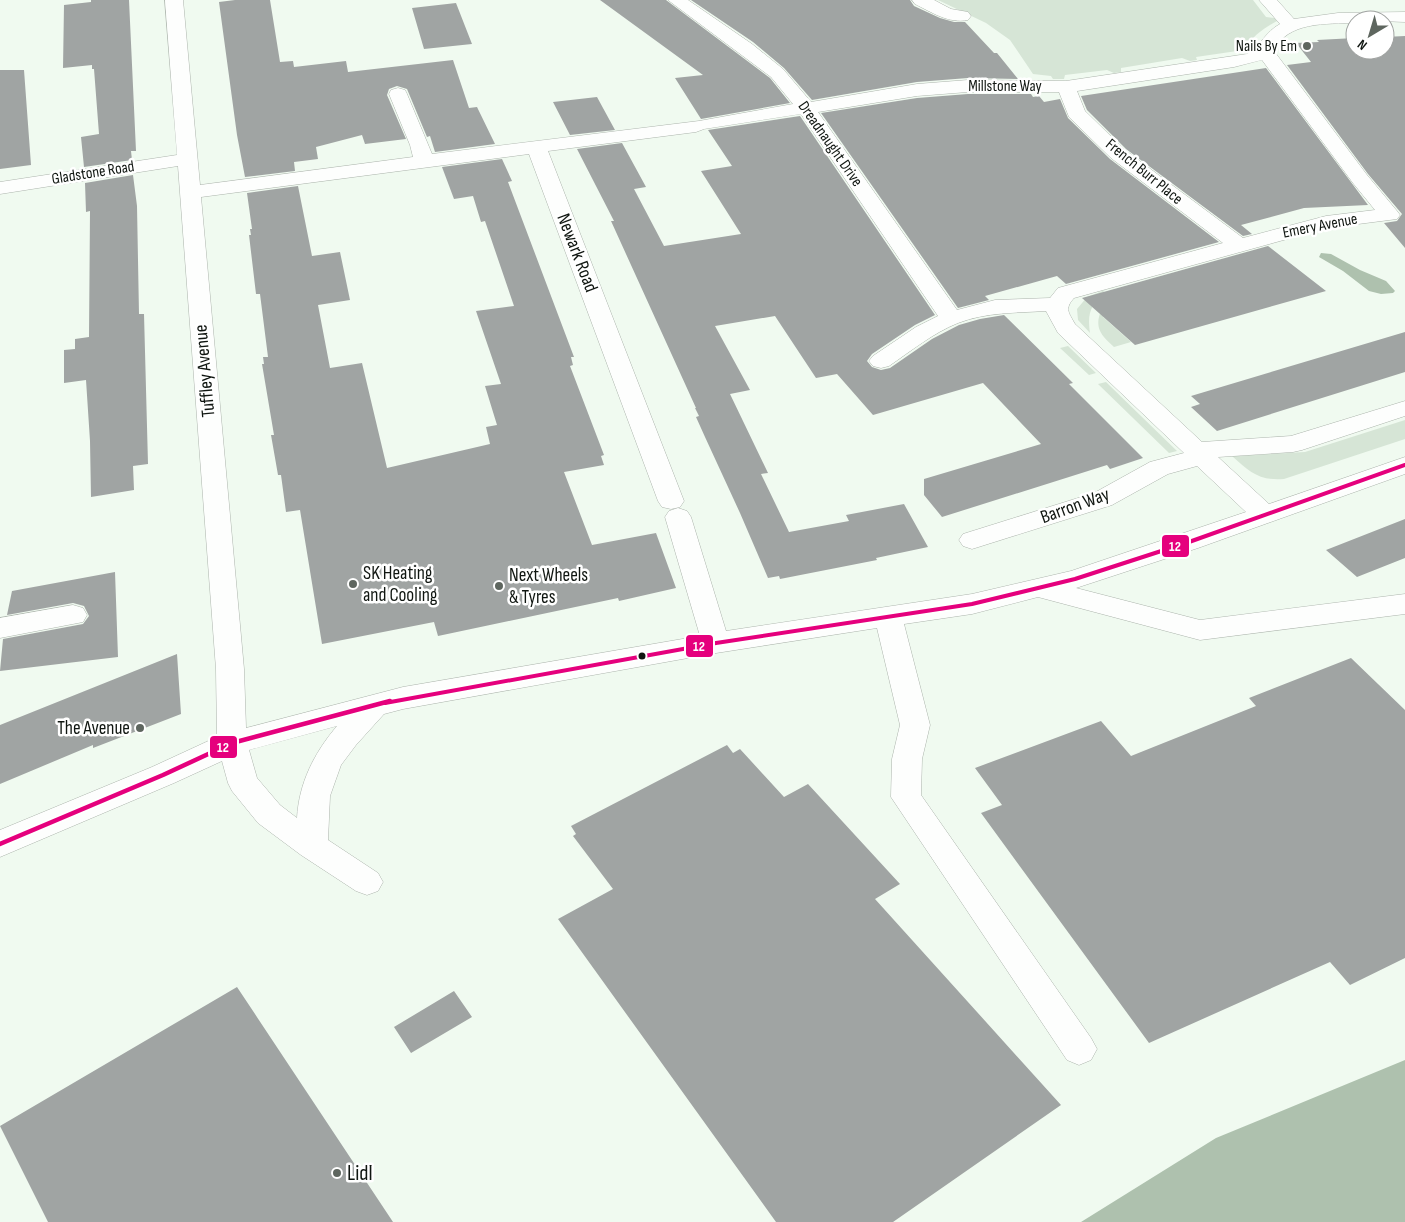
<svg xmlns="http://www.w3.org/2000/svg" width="1405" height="1222" font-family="'Sofia Sans Condensed',sans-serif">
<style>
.green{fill:#d6e5d6}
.water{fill:#aec1ae}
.building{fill:#a0a4a3}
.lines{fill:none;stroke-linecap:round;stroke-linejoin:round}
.minor-casing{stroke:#acb4ac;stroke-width:1}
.minor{fill:#fdfefd;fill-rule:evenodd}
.bus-1-far1-casing{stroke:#fff;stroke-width:8}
.bus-1-casing{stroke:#fff;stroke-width:8}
.bus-1-far1{stroke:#e5007d;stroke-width:4}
.bus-1{stroke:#e5007d;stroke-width:4.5}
.poi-dot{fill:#5e665f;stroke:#fff;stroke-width:2}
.bus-dot{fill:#101611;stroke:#fff;stroke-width:2}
.labels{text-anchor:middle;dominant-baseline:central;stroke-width:5;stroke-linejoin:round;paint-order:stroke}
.far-poi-label{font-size:16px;fill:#101611;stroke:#fff;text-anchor:end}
.far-street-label{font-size:16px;fill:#101611;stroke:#fff}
.street-label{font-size:19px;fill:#101611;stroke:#fff}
.poi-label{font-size:19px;fill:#101611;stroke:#fff;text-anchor:start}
.near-poi-label{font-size:22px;fill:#101611;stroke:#fff;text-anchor:start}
.line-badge{stroke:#fff;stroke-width:2}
.badge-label{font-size:14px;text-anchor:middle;font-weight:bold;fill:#fff}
</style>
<rect width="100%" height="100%" fill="#f0faf0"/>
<path class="green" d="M938,0h315l13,17 9,1 2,3c-13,7 -24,15 -32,27l6,4 -7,1 -7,-2 -41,6 1,3 -7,1 -8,-3 -61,10v4l-7,1 -7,-3 -42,5 -1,4h-11l-2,-3 -18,-2 -23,-34 -24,-17z
M1105,290c-14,16 -18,22 -15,43l-12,-13 -1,-11 10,-12z
M1104,304l-1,13 28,25 -17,5c-17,-15 -20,-22 -10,-43z
M1068,346l28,27 -7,2 -29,-27z
M1106,382l71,69 -8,2 -71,-69z
M1405,420v19l-121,40c-25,2 -34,-7 -52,-23l73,-4z"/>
<path class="water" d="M1321,253l10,1 29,16 26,11 9,10 -2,2 -12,1 -12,-3 -26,-20 -24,-14z
M1405,1060v162h-324l135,-84z"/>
<path class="building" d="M91,0h38l7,151h-5l1,9 -48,7 -3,-30 18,-3 -5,-65h-2v-4l-29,3 1,-63 27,-3z
M235,0h35l10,62 13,-1 1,6 52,-6 2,11 105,-12 16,48 8,-1 18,37 -60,8 -5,-16 -3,1 -20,-48 -10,-3 -8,3 -2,6 19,44 -41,5 -3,-9 -46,12 2,12 -24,3 1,9 -50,6 -8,-42 -18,-133z
M600,0h66l104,78 20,25 -89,16 -26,-41 28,-3z
M691,0h219l4,6 26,12 14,4h11l29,31h3l21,26 -50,-1 -51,4 -105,18 -28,-32 -31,-26z
M456,3l16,41 -48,5 -12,-41z
M1405,36v212l-21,-25 13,-2 5,-7 -34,-40 -81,-109 24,-3 -15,-19 23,-1 -2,-2 38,-2v12h30v-13z
M1266,68l102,137 -64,3 -63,17 11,9 -9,2 -117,-87 -39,-39 -6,-14z
M0,70h24l7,95 -31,4z
M968,94h63l2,3 6,-1 5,6 16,-3 8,19 42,41 109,83 -153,42 -9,-8 -72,20 4,4 -31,8 -137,-195 96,-15z
M597,97l18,33 -45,5 -17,-33z
M800,116l135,199 -20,10 -43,29 -5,7 5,6 9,3 9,-2 42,-29 27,-14 21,-6 24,-4 69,68 -4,1 74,74 -33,11 -3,-4 -165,52 -18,-22v-16l117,-35 -58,-61 -110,32 -36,-41 -21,4 -41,-62 -60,10 35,64 -20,4 38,79 -7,1 28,58 60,-11 -3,-6 58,-11 24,43 -52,11 1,2 -97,19 -1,-3 -11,2 -28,-65 -35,-76 -9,-20 3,-1 -4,-8h1l-85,-187h3l-37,-72 45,-6 24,44 -12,2 30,57 77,-12 -40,-63 31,-5 -24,-36z
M502,159l10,22 -4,1 66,175h-3l2,8 -3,1 34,89 -3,1 3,9 -40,7 28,73 64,-12 20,55 -57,13 -1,-3 -180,38 -4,-14 -112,22 -22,-134 -14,2 -5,-37h-3l-7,-40h3l-12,-71h2l-1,-7h5l-8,-63h-4l-7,-59h2l-1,-6h2l-5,-36 51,-7 14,70 28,-4 10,48 -32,5 12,63 32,-5 25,105 103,-24 -4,-17 11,-2 -12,-39 16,-2 -25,-73 38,-5 -29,-85 -4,1 -8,-26 -19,3 -12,-32z
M133,175l4,31 2,108h5l4,150 -15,2 1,24 -43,7 -1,-56 -4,-61 -22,3v-33l11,-1v-10l14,-2 1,-126 -4,1 -1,-29z
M1268,246l58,45 -191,54 -53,-47z
M1405,332v40l-188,59 -26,-24 9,-3 -9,-8z
M1405,519v39l-48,19 -31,-27z
M115,572l3,85 -118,14 3,-32 80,-15 6,-8 -5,-10 -11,-3 -66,12 5,-24z
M177,654l4,60 -88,34v-3l-93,39v-59z
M1351,658l54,52v248l-55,27 -20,-23 -181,81 -168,-230 21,-8 -27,-37 126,-47 30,35 125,-50 -7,-8z
M727,745l6,8 7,-4 44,48 24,-13 92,100 -25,15 186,206 -168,117h-117l-218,-303 55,-30 -40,-53 3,-2 -5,-8z
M237,987l156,235h-345l-48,-96z
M454,991l18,26 -61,36 -17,-26z"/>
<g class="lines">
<defs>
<path id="minor" d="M165,0h18l17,185 213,-28 -3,-12 -21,-51 2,-4 7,-2 7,2 2,4 25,60 267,-33 94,-17 -22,-27 -103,-77h20l64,44 31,25 28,33 106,-18 51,-4 98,1 181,-27c14,-8 18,-22 33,-30l-21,-24h18l17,19 44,-6 67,-1v10l-50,-2v3c-28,1 -68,-2 -81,28l93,124 30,36 3,4 -3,4 -70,9 -253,70c-10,11 -5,15 1,26l127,118 89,-6 114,-35v15l-103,34 -9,2 -75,5 51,47 136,-47v17l-207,74 -122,40 124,32 205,-26v20l-205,26 -162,-43 -66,17 -68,10 26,101 -8,34 -1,36 170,243 6,11 -6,11 -12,5 -12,-5 -176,-263 1,-38 8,-34 -23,-97 -161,25 -313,56 -19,5 -28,31 -15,20 -11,31 -2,44 50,33 5,9 -5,9 -11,4 -11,-4 -55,-36 -43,-32 -26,-32 -4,-8 -6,-22 -48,22 -174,74v-27l152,-63 65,-30 -1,-68 -38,-503 -178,28v-12l177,-27zM1262,60l91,123 22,27 -49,6 -83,22 -118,-88 -40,-39 -8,-20 157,-24zM968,92h91l10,25 42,41 112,85 -165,45 -8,10 -55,2 -38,10 -139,-198 99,-16zM801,114l137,202 -22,11 -43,29 -4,5 4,5 8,2 8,-2c22,-15 44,-33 69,-43 28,-11 59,-10 88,-12l12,22 126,120 -34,9 -56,31 -131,41 -4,6 4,6 9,3 140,-44 56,-31 29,-8 49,46 -175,59 -99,23 -246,37 -35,-114 -4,-6 -9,-3 -9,3 -4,6 35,119 -297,51 -157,41 -2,-59 -43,-472 328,-43 129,347 4,6 9,2 9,-2 4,-6 -136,-350 148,-19 8,-3zM337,726c-23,27 -38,57 -40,92l-17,-13 -23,-27 -8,-28z
M912,0h22l17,9 17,3 3,4 -3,4c-19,4 -37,-8 -53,-16z
M73,605l10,3 4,7 -4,7 -83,16v-20z"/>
</defs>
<use href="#minor" class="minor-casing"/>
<use href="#minor" class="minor"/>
<defs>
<path id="bus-1-far1" d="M385,703l331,-60 256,-39 103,-25 114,-37 216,-77"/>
<path id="bus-1" d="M0,844l163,-69 69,-32 158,-42"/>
</defs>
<use href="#bus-1-far1" class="bus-1-far1-casing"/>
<use href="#bus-1" class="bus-1-casing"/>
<use href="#bus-1-far1" class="bus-1-far1"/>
<use href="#bus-1" class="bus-1"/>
</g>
<g class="poi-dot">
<circle cx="1307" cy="46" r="5"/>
<circle cx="353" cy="584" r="5"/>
<circle cx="499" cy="586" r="5"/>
<circle cx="140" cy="728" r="5"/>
<circle cx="337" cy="1173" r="5"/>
</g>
<circle class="bus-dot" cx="642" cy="656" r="4.5"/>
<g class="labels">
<g class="far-poi-label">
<text x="1297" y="46">Nails By Em</text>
</g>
<g class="far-street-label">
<text x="1005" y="86">Millstone Way</text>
<text transform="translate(830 144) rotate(55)">Dreadnaught Drive</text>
<text transform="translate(1144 172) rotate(39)">French Burr Place</text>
<text transform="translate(93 173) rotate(-9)">Gladstone Road</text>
<text transform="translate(1320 226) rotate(-11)">Emery Avenue</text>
</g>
<g class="street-label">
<text transform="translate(577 253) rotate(69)">Newark Road</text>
<text transform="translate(205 371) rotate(-95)">Tuffley Avenue</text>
<text transform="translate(1075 506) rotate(-20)">Barron Way</text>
</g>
<g class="poi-label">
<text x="363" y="573">SK Heating<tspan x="363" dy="22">and Cooling</tspan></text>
<text x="509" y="575">Next Wheels<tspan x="509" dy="22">&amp; Tyres</tspan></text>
<text x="130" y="728" text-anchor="end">The Avenue</text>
</g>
<g class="near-poi-label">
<text x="347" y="1173">Lidl</text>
</g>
</g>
<g class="line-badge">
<rect x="1161" y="534" width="29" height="24" rx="5" fill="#e5007d"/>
<rect x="685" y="634" width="29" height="24" rx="5" fill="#e5007d"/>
<rect x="209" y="735" width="29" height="24" rx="5" fill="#e5007d"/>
</g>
<g class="badge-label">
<text x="1175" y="551">12</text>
<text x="699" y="651">12</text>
<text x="223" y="752">12</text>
</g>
<g transform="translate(1370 35) rotate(218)"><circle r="24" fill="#ffffff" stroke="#9fa2a0"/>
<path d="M0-4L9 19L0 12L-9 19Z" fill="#5e665f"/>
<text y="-8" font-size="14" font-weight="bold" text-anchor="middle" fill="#101611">N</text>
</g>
</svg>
